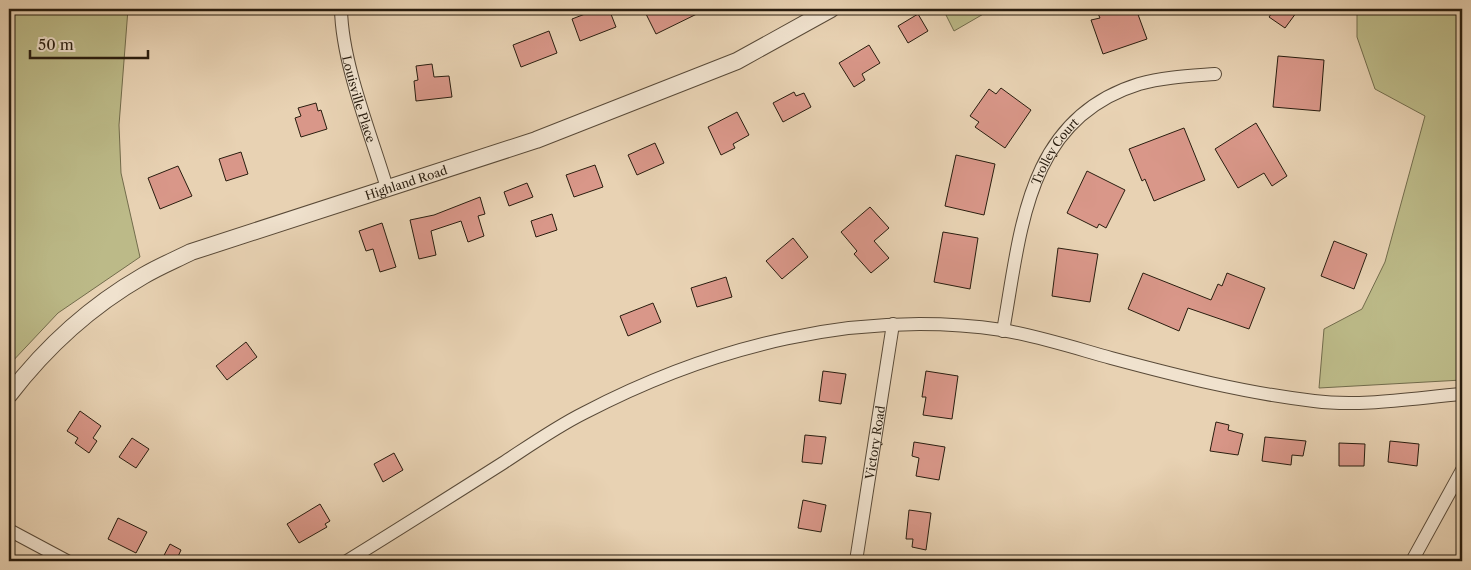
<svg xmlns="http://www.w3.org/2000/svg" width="1471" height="570" font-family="'Libre Caslon Text',serif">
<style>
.green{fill:#bcba88;stroke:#726c4c}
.building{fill:#d99789;stroke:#291d0f}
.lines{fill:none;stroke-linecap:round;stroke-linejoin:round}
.minor-casing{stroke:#594a38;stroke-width:14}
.tertiary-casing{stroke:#594a38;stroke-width:18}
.minor{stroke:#f0e2ce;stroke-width:12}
.tertiary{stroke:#f0e2ce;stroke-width:16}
.labels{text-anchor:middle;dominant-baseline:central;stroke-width:4;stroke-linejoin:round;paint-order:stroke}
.street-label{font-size:12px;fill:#291d0f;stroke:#f0e2ce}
</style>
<rect width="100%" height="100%" fill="#e8d2b3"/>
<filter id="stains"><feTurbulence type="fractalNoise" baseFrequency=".004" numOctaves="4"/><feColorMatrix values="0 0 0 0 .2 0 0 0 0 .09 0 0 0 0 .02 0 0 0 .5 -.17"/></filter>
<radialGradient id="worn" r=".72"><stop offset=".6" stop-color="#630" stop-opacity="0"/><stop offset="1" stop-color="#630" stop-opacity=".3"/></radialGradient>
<path class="green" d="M9,9h119l-9,116 2,48 19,84 -82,56 -49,52z
M943,9h49l-38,22z
M1357,9h105v371l-143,8 5,-59 38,-20 23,-47 40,-146 -50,-27 -18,-52z"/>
<path class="building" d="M598,9h11l7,18 -36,14 -8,-22z
M657,9h50l-51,25 -10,-20z
M1096,9h40l11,30 -44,15 -12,-34 9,-2z
M1275,9h24l-14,19 -16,-11z
M918,14l10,17 -20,12 -10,-17z
M549,31l8,22 -36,14 -8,-22z
M869,45l11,18 -18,11 3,6 -11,7 -15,-24z
M1278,56l46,4 -4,51 -47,-4z
M432,64l2,13 15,-1 3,21 -36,4 -2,-20 4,-1 -2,-14z
M1001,88l30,22 -26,38 -30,-21 4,-5 -9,-6 19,-27 7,5z
M794,92l2,4 8,-3 7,14 -28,15 -10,-19z
M316,103l2,8 3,-1 6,19 -26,8 -6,-19 6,-2 -3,-8z
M737,112l12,23 -16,9 2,4 -14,7 -13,-28z
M1256,123l31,53 -15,10 -8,-13 -26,15 -23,-39z
M1184,128l21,52 -51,21 -9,-22 -3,2 -13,-32z
M655,143l9,20 -27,12 -9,-20z
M241,152l7,22 -22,7 -7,-22z
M956,155l39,9 -11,51 -39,-9z
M595,165l8,22 -29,10 -8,-22z
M178,166l14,30 -32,13 -12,-31z
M1087,171l38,19 -19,38 -7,-4 -2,4 -30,-15z
M527,183l6,14 -24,9 -5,-14z
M480,197l5,17 -7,2 6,20 -16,6 -7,-21 -30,10 5,24 -17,4 -9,-39 24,-5z
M870,207l19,21 -15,13 15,17 -18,15 -17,-19 3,-3 -16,-19z
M552,214l5,16 -21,7 -5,-16z
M382,223l14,44 -16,5 -7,-23 -7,2 -7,-20z
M943,232l35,6 -8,51 -36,-7z
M793,238l15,19 -26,22 -16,-18z
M1334,241l33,13 -13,35 -33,-13z
M1058,248l40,6 -8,48 -38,-6z
M1143,273l68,27 7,-16 4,2 5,-13 38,15 -16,41 -61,-21 -9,23 -51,-22z
M726,277l6,20 -35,10 -6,-19z
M653,303l8,19 -33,14 -8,-20z
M246,342l11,15 -30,23 -11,-14z
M823,371l23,3 -5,30 -22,-3z
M926,371l32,5 -6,43 -29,-4 3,-18h-4z
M80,411l21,15 -8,12 4,3 -8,12 -14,-10 3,-5 -11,-7z
M1216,422l13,3 -1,5 15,4 -5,21 -28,-4z
M805,435l21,2 -4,27 -20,-2z
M1265,437l41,4 -3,15 -11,-1 -1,10 -29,-4z
M132,438l17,11 -13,19 -17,-11z
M1390,441l29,3 -2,22 -29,-4z
M914,442l31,5 -6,33 -23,-4 3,-18 -7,-2z
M1339,443l26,1 -1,22h-25z
M394,453l9,17 -20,12 -9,-18z
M803,500l23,5 -5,27 -23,-4z
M320,504l10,17 -5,3 2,3 -28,16 -12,-19z
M909,510l22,3 -5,37 -14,-3 1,-8h-7z
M118,518l29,14 -11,21 -28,-14z
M170,544l11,6 -5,11h-15z"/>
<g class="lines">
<defs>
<g id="minor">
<path id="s1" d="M341,9c1,55 30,125 46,179"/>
<path id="s2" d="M1003,331c18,-99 22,-212 136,-247 25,-7 50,-8 76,-10"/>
<path d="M9,530l58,31"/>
<path d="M347,561c52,-32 104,-65 156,-98 26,-17 53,-36 81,-50 128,-67 273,-104 418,-83 36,6 73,18 109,28 67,18 134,35 203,43 48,6 100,-3 148,-7"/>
<path id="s3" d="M856,561l37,-237"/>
<path d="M1412,561l50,-91"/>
</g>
<g id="tertiary">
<path id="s4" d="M9,395c36,-47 82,-89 134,-119 15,-9 32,-16 48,-24l345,-112 201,-79 94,-52"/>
</g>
</defs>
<use href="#minor" class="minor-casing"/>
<use href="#tertiary" class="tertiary-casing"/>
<use href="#minor" class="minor"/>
<use href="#tertiary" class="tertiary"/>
</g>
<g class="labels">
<g class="street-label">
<text stroke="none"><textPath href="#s1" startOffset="92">Louisville Place</textPath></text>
<text stroke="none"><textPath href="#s2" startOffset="189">Trolley Court</textPath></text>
<text stroke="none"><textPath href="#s4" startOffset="460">Highland Road</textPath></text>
<text stroke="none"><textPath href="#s3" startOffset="120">Victory Road</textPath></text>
</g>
</g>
<rect width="1471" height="570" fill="none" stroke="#e8d2b3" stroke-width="30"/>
<rect x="10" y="10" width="1451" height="550" fill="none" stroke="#291d0f" stroke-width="2.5"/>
<rect x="15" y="15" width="1441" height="540" fill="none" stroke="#291d0f"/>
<path d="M30 50v8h118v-8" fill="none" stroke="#291d0f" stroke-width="2.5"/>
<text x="38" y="50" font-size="15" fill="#291d0f" stroke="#f0e2ce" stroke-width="4" paint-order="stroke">50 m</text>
<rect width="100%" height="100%" filter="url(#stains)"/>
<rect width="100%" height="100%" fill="url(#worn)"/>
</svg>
